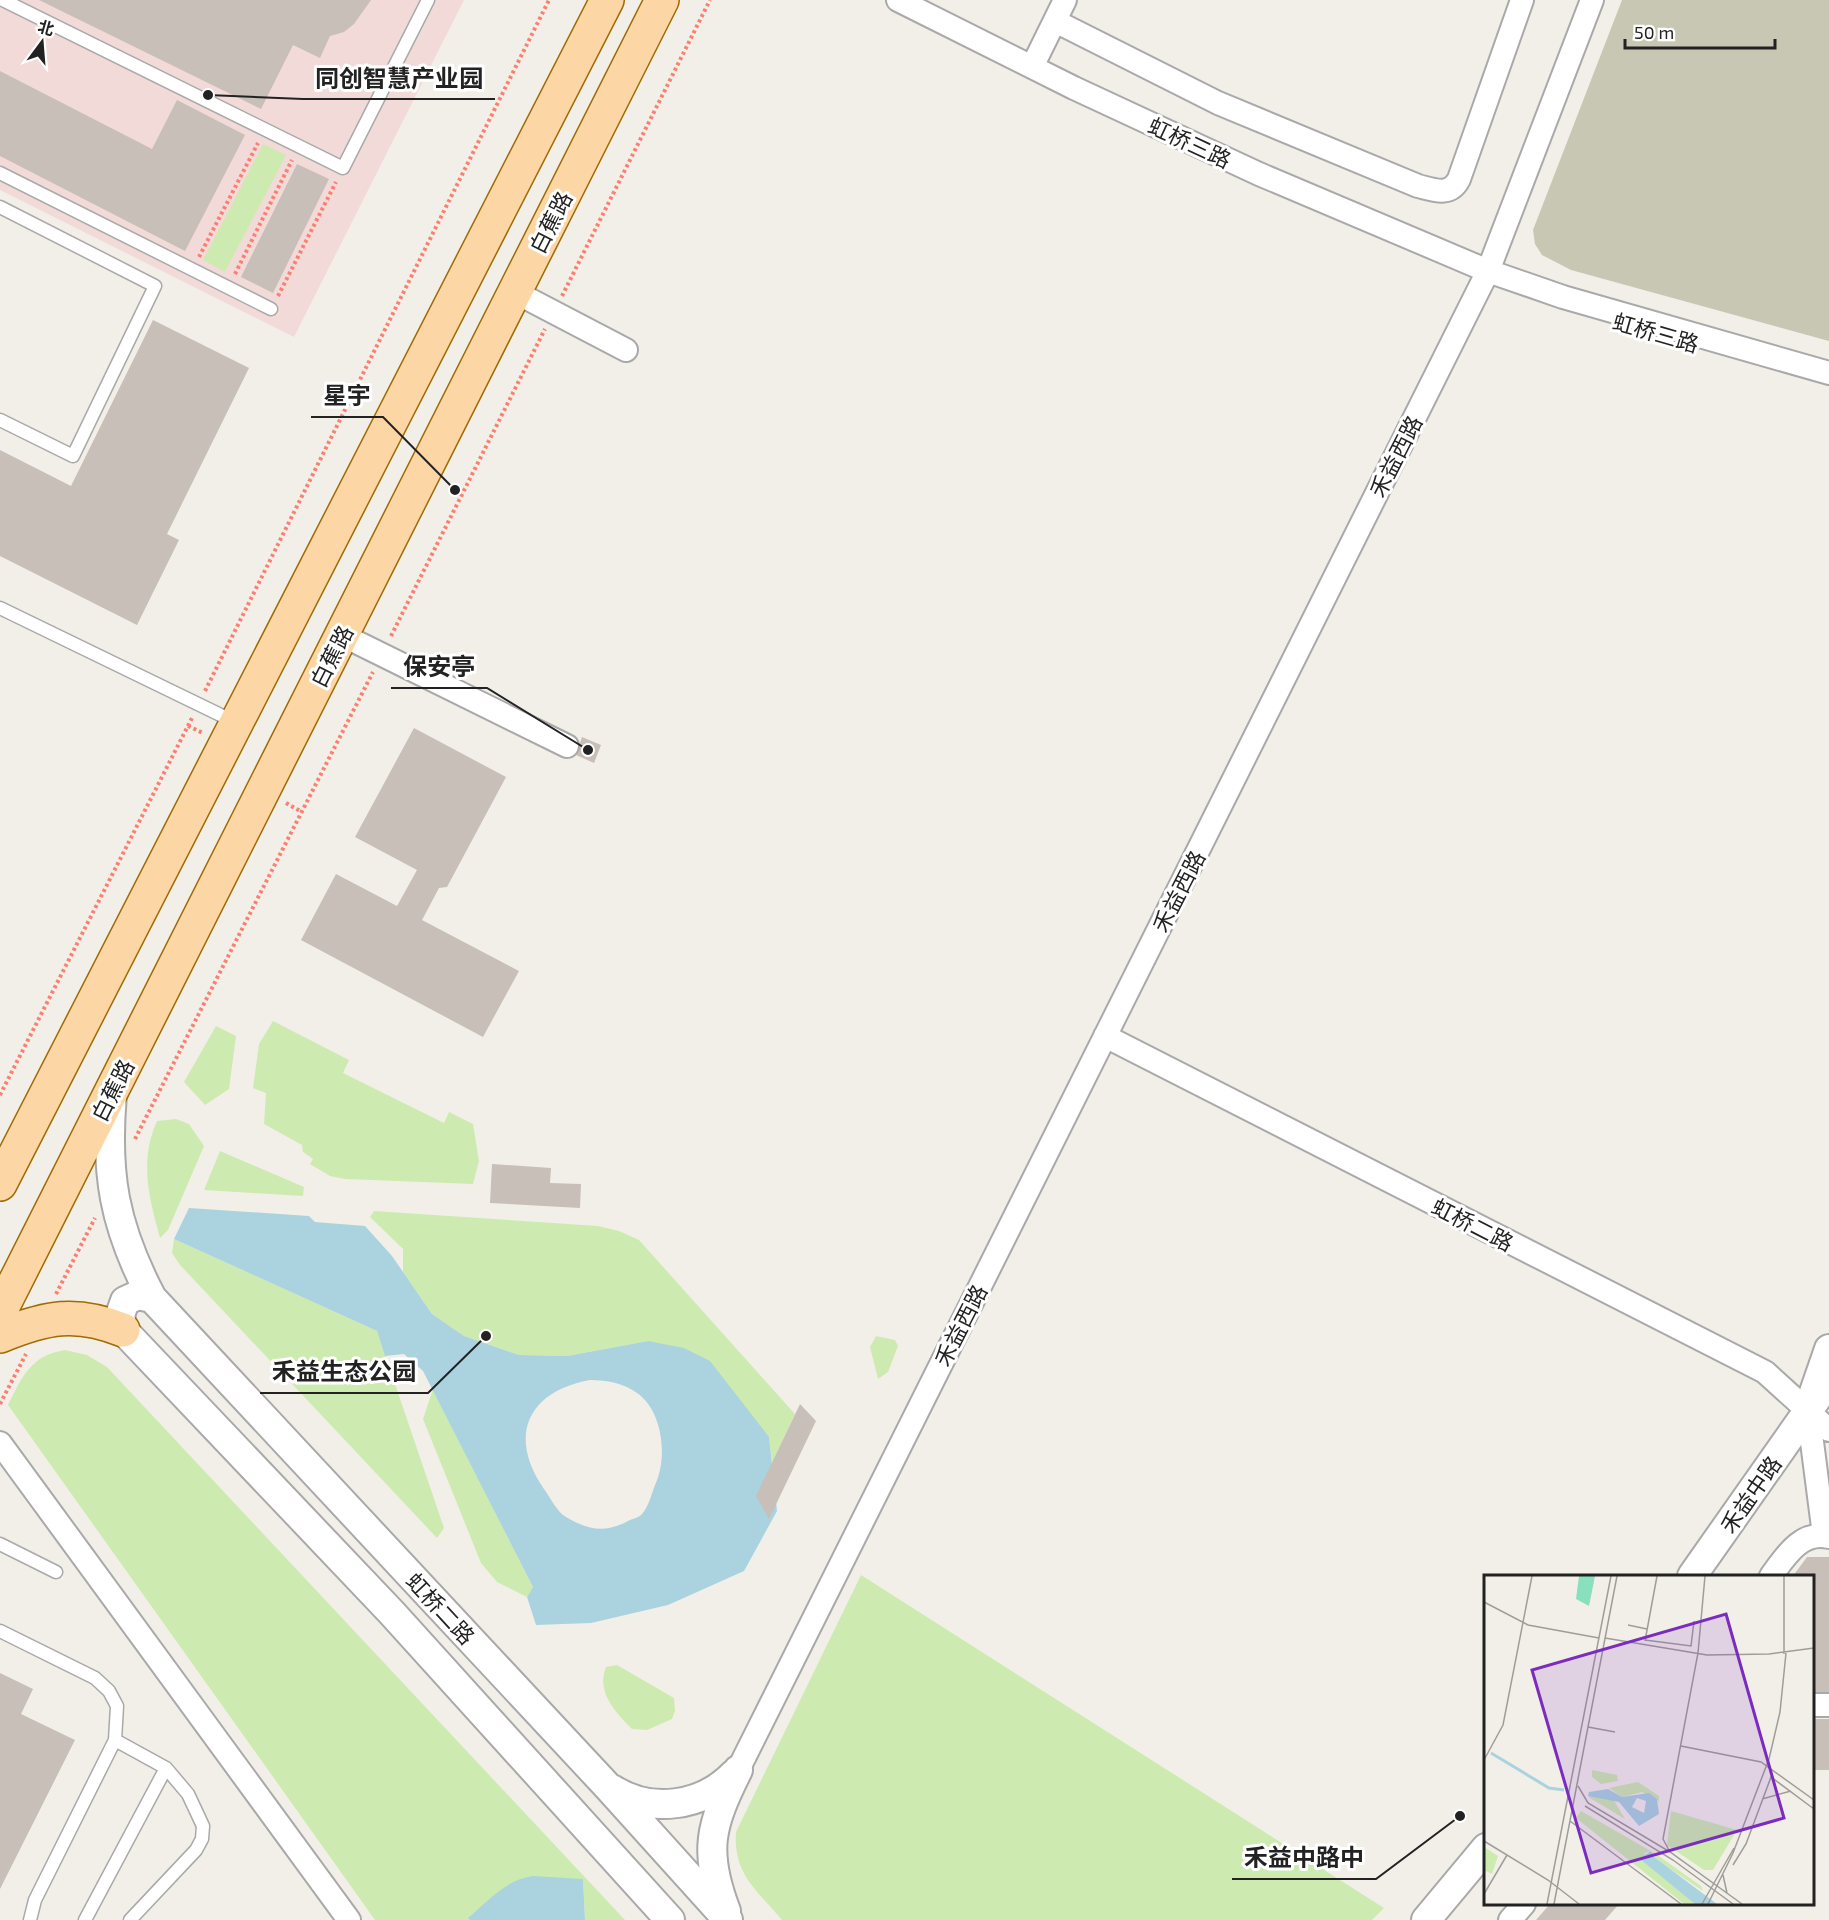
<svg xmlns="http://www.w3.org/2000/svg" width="1829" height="1920" font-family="'Exo 2','Noto Sans SC',sans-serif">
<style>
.commercial{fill:#f2dad9}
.construction{fill:#c7c7b4}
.grass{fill:#cdebb0}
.water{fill:#aad3df;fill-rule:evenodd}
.building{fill:#c7bfb8}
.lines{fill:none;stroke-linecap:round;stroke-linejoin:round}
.service-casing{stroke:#a9a9a9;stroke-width:15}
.minor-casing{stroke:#a9a9a9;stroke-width:26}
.tertiary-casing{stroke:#a9a9a9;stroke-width:32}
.primary-casing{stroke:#a06b00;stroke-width:36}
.path{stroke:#fa8072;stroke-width:4;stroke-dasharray:3 3;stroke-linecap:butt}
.service{stroke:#fff;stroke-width:12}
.minor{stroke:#fff;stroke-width:22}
.tertiary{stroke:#fff;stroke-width:28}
.primary{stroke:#fcd6a4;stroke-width:33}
.labels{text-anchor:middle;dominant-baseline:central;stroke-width:6;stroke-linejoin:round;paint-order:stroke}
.street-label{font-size:22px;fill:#222;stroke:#fff}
.inset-river{fill:none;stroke:#aad3df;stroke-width:3}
.inset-road{fill:none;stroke:#9f9d99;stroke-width:1.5}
.view{fill:#7b2cbf;fill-opacity:0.15;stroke:#7b2cbf;stroke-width:3}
.inset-edge{fill:none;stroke:#222;stroke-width:3}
.leader{fill:none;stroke:#222;stroke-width:2}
.callout-dot{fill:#222;stroke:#fff;stroke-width:2}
.callout-label{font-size:24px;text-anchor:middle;font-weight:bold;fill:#222;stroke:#fff;stroke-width:6;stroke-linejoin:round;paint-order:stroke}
</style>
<rect width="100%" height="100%" fill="#f2efe9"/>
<path class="commercial" d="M0,0h464l-170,337 -294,-147z"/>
<path class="construction" d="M1622,0h207v341l-258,-71 -29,-15 -7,-11 -2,-14z"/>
<path class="grass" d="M263,144l23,11 -61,117 -22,-12z
M273,1021l76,39 -6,13 101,50 5,-11 24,12 6,37 -6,23 -128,-5 -15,-3 -20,-12 3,-5 -10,-7 -1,-7 -38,-21 2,-31 -13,-5 6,-44z
M216,1026l20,10 -7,53 -24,16 -21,-23z
M176,1119l13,5 15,22 -36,84 -8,8c-11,-40 -21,-77 -3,-117z
M220,1151l84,36 -1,9 -99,-6z
M374,1211l224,15 21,5 20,9 156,174 -23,49 -3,-26 -121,-96 -81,15 -48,-1 -55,-19 -32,-22 -29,-42v-23l-33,-32z
M174,1239l203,92 67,197 -7,10 -257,-273 -8,-12z
M876,1336l19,4 3,6 -10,26 -10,7 -8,-32z
M65,1350l22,5 20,12 518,553h-40l-2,-41 -114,39 1,2h-95l-367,-515c14,-28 23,-50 57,-55z
M433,1389l100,198 -6,10 -30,-15 -16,-19 -58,-144z
M861,1575l523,333 -12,12h-590c-25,-30 -49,-46 -46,-88z
M617,1665l57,33 1,13 -3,8 -25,11 -15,-1c-17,-17 -36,-37 -26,-62z"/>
<path class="water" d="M189,1208l120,8 6,6 50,4 27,30 40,58 32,22 55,19 48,1 81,-15 36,7 26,13 59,76 8,74 -33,60 -76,34 -77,18 -55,2 -9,-28 6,-10 -110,-216 -19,-17 -19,2 -8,-25 -203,-92zM590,1380c17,0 33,3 47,13 26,18 31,65 18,92 -3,8 -7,23 -13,29 -2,3 -9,5 -12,6 -23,13 -41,11 -64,-3 -9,-5 -16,-20 -22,-28 -37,-53 -16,-98 46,-109z
M533,1876l50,3 2,41h-115l-2,-2c20,-17 39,-39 65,-42z"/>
<path class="building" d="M39,0h332l-17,24 -10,8 -14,4 -10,22 -27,-13 -32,64z
M0,71l152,78 25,-49 68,35 -60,116 -185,-95z
M297,164l32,15 -56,114 -32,-16z
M153,320l96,48 -82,166 12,6 -42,85 -137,-69v-106l71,36z
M414,728l92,49 -59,110 -8,1 -17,32 97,51 -36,66 -182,-97 35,-66 61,32 20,-36 -62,-33z
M582,737l19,8 -7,18 -18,-8z
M492,1164l59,4 -1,15 31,1 -1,24 -90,-5z
M800,1404l16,17 -47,98 -13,-23z
M1807,1557h22v135h-17v-116h-19z
M0,1673l33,16 -12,25 54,26 -75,149z
M1812,1719h17v51h-17z
M1550,1904h69l-14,16h-69z"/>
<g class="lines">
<defs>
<path id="service" d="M3,0l340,168 85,-168
M0,173l271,136
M0,207l155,79 -82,170 -73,-36
M0,608l235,114
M0,1544l56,28
M0,1631l95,47 14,13 8,15 -2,34 -80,160 -5,20
M115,1740l51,28 22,26 15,32 -1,13 -6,11 -66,70
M85,1920l81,-152"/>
<path id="minor" d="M898,0l176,88 185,86 229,97 75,26 266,76
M1055,21l163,82 200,83c16,4 32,11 41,-7l63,-179
M1032,67l33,-67
M515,292l111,58
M342,635l225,111
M1105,1036l660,336 64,58
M1808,1411l16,124
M0,1443l349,477
M1771,1576c14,-19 30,-46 58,-39
M1812,1705h17
M738,1770l750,-1499 104,-271
M1510,1920l14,-16"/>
<path id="tertiary" d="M112,1094c-7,80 2,132 40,204l456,489 120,133
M152,1298l-14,-3 -13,6 -5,14 3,15 269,283 278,307
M1812,1398l17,-49
M1692,1576l137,-195
M612,1789c39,25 90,18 122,-15
M726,1911c-23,-60 -16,-85 12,-141
M1426,1920l60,-72"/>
<path id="primary" d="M0,1184l607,-1184
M0,1312l662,-1312
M0,1336c46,-19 76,-25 123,-6"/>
</defs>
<use href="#service" class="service-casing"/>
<use href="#minor" class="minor-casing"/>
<use href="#tertiary" class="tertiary-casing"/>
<use href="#primary" class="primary-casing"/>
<path class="path" d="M199,257l59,-114
M235,274l57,-114
M278,296l58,-114
M562,296l148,-296
M391,636l154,-307
M205,691l344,-691
M188,726l15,7
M286,803l16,9
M0,1095l193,-379
M135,1139l238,-467
M56,1294l39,-76
M0,1404l26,-50"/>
<use href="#service" class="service"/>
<use href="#minor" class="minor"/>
<use href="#tertiary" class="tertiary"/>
<use href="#primary" class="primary"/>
</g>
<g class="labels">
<g class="street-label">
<text transform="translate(1190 142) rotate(25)">虹桥三路</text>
<text transform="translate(550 222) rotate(-63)">白蕉路</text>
<text transform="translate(1656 332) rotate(16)">虹桥三路</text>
<text transform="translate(1395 456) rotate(-63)">禾益西路</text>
<text transform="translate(331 656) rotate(-63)">白蕉路</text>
<text transform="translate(1178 891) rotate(-63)">禾益西路</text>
<text transform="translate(112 1090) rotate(-63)">白蕉路</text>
<text transform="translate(1473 1224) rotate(27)">虹桥二路</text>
<text transform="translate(960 1325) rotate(-63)">禾益西路</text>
<text transform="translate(1750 1494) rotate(-55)">禾益中路</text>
<text transform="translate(441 1608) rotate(47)">虹桥二路</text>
</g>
</g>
<g transform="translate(1484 1575)">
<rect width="330" height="330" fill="#f2efe9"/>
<path d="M108,195l25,5 1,6 -17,3 -9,-7zM154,207l21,14v5l-17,-9 -20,5 -13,-9zM104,221l25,3 12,20 -35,-21zM97,236l75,43 45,32 2,5 -46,-31 -6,-9 -7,2 51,51h-11l-108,-86zM187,236l66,19 -24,40h-9l-37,-25zM0,272l14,9 -6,18 -8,-4z" fill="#cdebb0"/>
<path d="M95,1h16l-6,30 -13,-7z" fill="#88e0be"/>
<path d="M124,214l14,8 27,-4 8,6 2,15 -20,12 -20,-24 -31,-6 1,-4zM153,223l9,3 -2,12 -12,-6zM167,276l3,6 63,47h-22l-55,-45z" fill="#aad3df" fill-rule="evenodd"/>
<path class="inset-river" d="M7,178l58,35 15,2"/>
<path class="inset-road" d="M300,1v78M0,27l44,23 71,13M144,50l19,4M121,63l102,17 62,-1 45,-6M161,65l46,6 3,-25M161,66l12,-65M104,152l27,5M197,171l80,16 53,38M0,185l19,-35 29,-149M94,211l10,17 82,49 72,52M278,224l29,-8M101,231l88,54 60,44M86,246l111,83M0,266l64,39 31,24M186,277l-7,-13 35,-186 7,-77M249,290l13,-21 25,-67 43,32M239,300l4,18M0,319l23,-39M63,329l64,-328M70,329l63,-328M218,329l32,-56M224,329l25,-51 36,-94 11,-47 6,-59"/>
<path class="view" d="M242,39l58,204 -193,55 -59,-203z"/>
<rect width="330" height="330" class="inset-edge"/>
</g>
<path class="leader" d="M208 95L303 99H495M455 490L383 417H311M588 750L487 688H391M486 1336L428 1393H260M1460 1816L1376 1879H1232"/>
<g class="callout-dot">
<circle cx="208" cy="95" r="6"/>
<circle cx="455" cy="490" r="6"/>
<circle cx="588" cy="750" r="6"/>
<circle cx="486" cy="1336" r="6"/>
<circle cx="1460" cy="1816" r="6"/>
</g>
<g class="callout-label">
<text x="399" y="87">同创智慧产业园</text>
<text x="347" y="404">星宇</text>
<text x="439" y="675">保安亭</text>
<text x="344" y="1380">禾益生态公园</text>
<text x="1304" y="1866">禾益中路中</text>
</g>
<g transform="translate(42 42) rotate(16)" stroke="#ffffff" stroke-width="4.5" paint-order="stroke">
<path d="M0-4.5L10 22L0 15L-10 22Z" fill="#222222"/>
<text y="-9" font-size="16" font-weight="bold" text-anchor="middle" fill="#222222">北</text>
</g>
<path d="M1625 39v9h150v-9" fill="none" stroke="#222222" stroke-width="3"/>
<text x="1634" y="39" font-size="18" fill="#222222" stroke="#ffffff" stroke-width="4.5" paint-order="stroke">50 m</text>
</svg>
